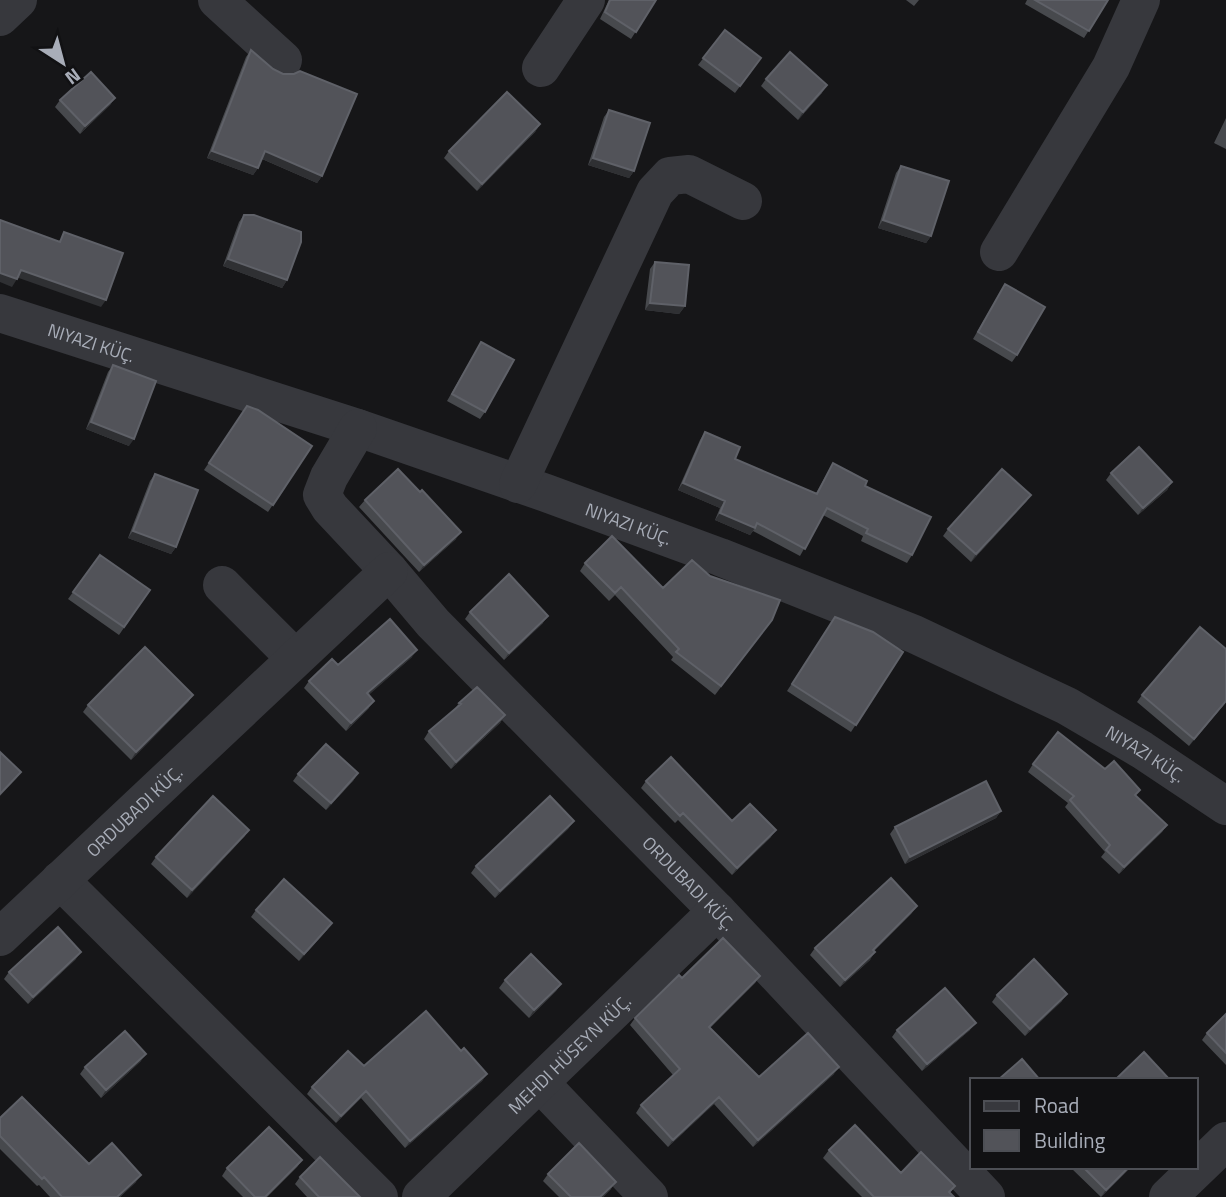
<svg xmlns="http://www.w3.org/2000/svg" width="1226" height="1197" font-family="'Titillium Web',sans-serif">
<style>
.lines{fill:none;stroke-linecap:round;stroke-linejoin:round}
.minor{stroke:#37383d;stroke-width:38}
.wall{fill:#47494d}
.shaded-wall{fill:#2f3033}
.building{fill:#525359;stroke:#5f6168;stroke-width:2}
.labels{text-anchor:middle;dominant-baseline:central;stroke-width:5;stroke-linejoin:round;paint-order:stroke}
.street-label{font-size:18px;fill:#a8adb8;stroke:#111113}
</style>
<rect width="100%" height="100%" fill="#161618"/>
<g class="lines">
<g class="minor">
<path d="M217,0l66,60"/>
<path d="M0,17l18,-17"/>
<path d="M541,68l45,-68"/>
<path d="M999,252l112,-185 30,-67"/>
<path id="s1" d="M0,313l358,115 188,65 174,64 194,77 153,72 75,44 84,56"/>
<path id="s2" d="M358,428l-29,49 -7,18 8,13 59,63 44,52 284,288 269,286"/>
<path d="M518,484l137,-292 15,-16 19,-2 54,27"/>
<path d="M222,585l73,73"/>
<path d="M60,880l319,317"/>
<path id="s3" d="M0,937l389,-366"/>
<path d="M541,1084l108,113"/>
<path id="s4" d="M421,1197l296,-286"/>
<path d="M1168,1197l58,-56"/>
</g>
</g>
<path class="wall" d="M609,0h47l-25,39 -31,-20z
M906,0h13l-5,6z
M1027,0h81l-24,38 -59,-34z
M725,30l36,28 -26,35 -37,-28z
M251,50l22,19 49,107 -5,7 -55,-24 -4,9 -5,7 -46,-17 39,-101z
M766,79l56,14 -24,27 -37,-34z
M115,98l-5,7 -30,29 -25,-27 5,-7z
M609,110l25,61 -5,7 -41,-13 16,-48z
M1226,118v31l-12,-6z
M540,124l-5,8 -58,59 -33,-33 5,-7z
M901,166l30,70 -5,7 -48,-15 18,-55z
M244,215l43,65 -5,8 -59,-22 16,-44z
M655,262l30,44 -6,8 -34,-4 5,-41z
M1005,284l12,71 -5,7 -39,-23z
M481,342l4,70 -5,7 -33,-18z
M113,365l16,81 -43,-17 22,-57z
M247,406l65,40 -44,66 -64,-42z
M705,432l30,27 81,34 17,-30 32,23 47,69 -5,8 -46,-22 2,-5 -40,-21 -23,41 -47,-25 -3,4 -35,-15 5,-12 -42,-18 22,-50z
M1111,473l61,9 -5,8 -29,25 -32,-35z
M155,474l21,73 -5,7 -43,-16 22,-57z
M1031,495l-5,7 -55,60 -28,-26 5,-7z
M365,500l91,39 -37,33 -60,-65z
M100,555l50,35 -31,45 -51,-36z
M585,563l78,25 47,-12 62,44 -57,75 -44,-35 2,-3 -58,-62 -6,6 -29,-30z
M470,612l73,11 -39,37 -39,-41z
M835,617l68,35 -52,80 -64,-41z
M1226,649v53l-37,44 -52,-44 5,-7z
M412,657l-44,38 1,13 -23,23 -42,-43 5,-7 29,-16z
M193,695l-5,7 -57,58 -48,-48 5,-7z
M459,703l46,12 -5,8 -49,46 -27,-30 5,-8 25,-21z
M1033,764l103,32 31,29 -5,7 -43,42 -18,-17 4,-5 -40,-45 3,-4 -40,-31z
M358,773l-5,8 -27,29 -33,-29 5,-7z
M646,781l86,40 39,16 -39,38 -54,-55 -3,3 -34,-35z
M1001,811l-5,7 -91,46 -15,-30 5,-7z
M569,828l-74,70 -24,-25 5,-7z
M249,830l-5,7 -57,61 -36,-34 5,-7z
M256,910l71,20 -28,31 -48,-44z
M912,913l-38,38 -4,9 -30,27 -30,-32 5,-7z
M76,959l-48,45 -24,-25 5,-7z
M760,976l-5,7 -45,45 49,49 75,-3 -81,73 -39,-43 -46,43 -32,-34 5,-8 32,-30 -43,-50 5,-7 47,-40z
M505,980l56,4 -5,7 -27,27 -30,-30z
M997,995l65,6 -37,35 -33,-34z
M1226,1014v51l-24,-25 5,-7z
M897,1030h73l-48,41 -30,-34z
M461,1051l26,23 -5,7 -77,67 -44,-50 -25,25 -29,-29 5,-7 52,-21z
M141,1061l-40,37 -21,-24 5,-7z
M0,1118l89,46 47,18 -16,15h-70l-11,-12 -2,1 -37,-37z
M829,1150l72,23 54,13 -5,7 4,4h-92l-39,-39z
M302,1160l-5,7 -30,30h-24l-21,-21 5,-8z
M1072,1167h59l-30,30 -30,-29z
M548,1174l63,15 -8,8h-44l-16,-16z
M300,1177l60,20h-53l-12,-13z"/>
<path class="shaded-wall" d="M827,85l-5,8 -24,27 5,-8z
M115,98l-5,7 -30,29 5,-8z
M540,124l-5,8 -58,59 5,-7z
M212,151l46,17 -5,7 -46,-17z
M265,151l57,25 -5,7 -57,-25z
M593,158l41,13 -5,7 -41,-13z
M883,220l48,16 -5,7 -48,-15z
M228,259l59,21 -5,8 -59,-22z
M21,270l85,30 -5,7 -85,-30z
M0,273l17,6 -5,8 -12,-5z
M650,303l35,3 -6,8 -34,-4z
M91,422l43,17 -5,7 -43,-17z
M1172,482l-5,8 -29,25 5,-7z
M683,483l42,18 -5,7 -42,-18z
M1031,495l-5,7 -55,60 5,-8z
M720,513l35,15 -5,7 -35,-15z
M133,531l43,16 -5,7 -43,-16z
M461,532l-5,7 -37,33 5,-7z
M548,616l-5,7 -39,37 5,-7z
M417,650l-5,7 -50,44 5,-8z
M193,695l-5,7 -57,58 5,-8z
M374,701l-5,7 -23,23 5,-8z
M1226,701v1l-37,44 5,-7z
M505,715l-5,8 -49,46 5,-7z
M21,772l-5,7 -16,17v-2z
M358,773l-5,8 -27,29 5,-7z
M1001,811l-5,7 -91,46 5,-7z
M574,821l-5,7 -74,70 5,-7z
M1167,825l-5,7 -43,42 5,-7z
M249,830l-5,7 -57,61 5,-8z
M776,830l-5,7 -39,38 5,-7z
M917,906l-5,7 -44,44 5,-7z
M332,923l-5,7 -28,31 5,-7z
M81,952l-5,7 -48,45 5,-7z
M875,952l-5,8 -30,27 5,-7z
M760,976l-5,7 -51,51 5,-7z
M561,984l-5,7 -27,27 5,-8z
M1067,994l-5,7 -37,35 5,-7z
M976,1023l-6,7 -48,41 5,-7z
M146,1054l-5,7 -40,37 5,-8z
M839,1067l-5,7 -81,73 5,-7z
M487,1074l-5,7 -77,67 5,-7z
M366,1091l-5,7 -25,25 5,-7z
M719,1097l-5,7 -46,43 5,-7z
M302,1160l-5,7 -30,30h-2z
M1129,1167h2l-30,30 5,-7z
M141,1175l-5,7 -16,15h-3z
M616,1182l-5,7 -8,8h-3z"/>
<path class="building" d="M610,0h46l-20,32 -31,-20z
M1035,0h73l-19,31z
M725,30l36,28 -21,28 -37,-28z
M251,50l22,19 10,5h11l6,-3 57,23 -35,82 -57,-25 -7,17 -46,-17z
M790,52l37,33 -24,27 -37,-33z
M91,72l24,26 -30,28 -25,-26z
M507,92l33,32 -58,60 -33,-33z
M609,110l41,13 -16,48 -41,-13z
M901,166l48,15 -18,55 -48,-16z
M244,215h10l47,17v10l-14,38 -59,-21z
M0,220l60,22 4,-10 59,21 -17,47 -85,-30 -4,9 -17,-6z
M655,262l34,3 -4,41 -35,-3z
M1005,284l40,23 -28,48 -39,-23z
M481,342l33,18 -29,52 -33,-18z
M113,365l43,16 -22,58 -43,-17z
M247,406l11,4 54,36 -39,59 -64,-42z
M705,432l35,15 -5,12 82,35 16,-31 34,18 -2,5 66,31 -19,38 -46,-22 2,-4 -41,-21 -22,41 -48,-26 -2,5 -35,-15 5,-12 -42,-18z
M1139,447l33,35 -29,26 -32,-35z
M398,469l22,23 2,-2 39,42 -37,33 -59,-65z
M1002,469l29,26 -55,59 -28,-25z
M155,474l43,16 -22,57 -43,-16z
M612,536l51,52 29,-28 18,16 70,24 -8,20 -51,66 -45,-34 3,-3 -58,-62 -6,6 -30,-30z
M100,555l50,35 -26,37 -51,-35z
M509,574l39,42 -39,37 -39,-41z
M835,617l38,15 30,20 -47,73 -64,-41z
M390,619l27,31 -50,43 7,8 -23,22 -42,-42 23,-22 6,6z
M1200,627l26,22v52l-32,38 -52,-44z
M145,647l48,48 -57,57 -48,-47z
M477,687l28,28 -49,47 -27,-31 32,-27 -2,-1z
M1058,732l47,37 9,-8 26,29 -5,5 32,30 -43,42 -18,-17 4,-5 -40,-45 4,-4 -41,-32z
M326,744l32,29 -27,30 -33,-29z
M0,752l21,20 -21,22z
M671,757l61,64 18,-17 26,26 -39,38 -54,-55 -3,3 -34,-35z
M986,781l15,30 -91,46 -15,-30z
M213,796l36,34 -57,60 -36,-33z
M550,796l24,25 -74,70 -24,-25z
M891,878l26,28 -44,44 2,2 -30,28 -30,-32z
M284,879l48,44 -28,31 -48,-44z
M58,927l23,25 -48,45 -24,-25z
M723,938l37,38 -51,51 50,50 49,-44 31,34 -81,73 -39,-43 -46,43 -32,-35 39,-36 -45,-51 44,-43 3,3z
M531,954l30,30 -27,26 -29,-30z
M1034,959l33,35 -37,35 -33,-34z
M945,988l31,35 -49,41 -30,-34z
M426,1011l35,40 3,-3 23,26 -77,67 -44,-50 -25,25 -29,-29 36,-36 16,15z
M1226,1014v39l-19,-20z
M125,1031l21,23 -40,36 -21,-23z
M1144,1052l26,28h-55z
M1022,1059l18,21h-42z
M22,1097l67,67 23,-21 29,32 -24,22h-55l-18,-20 -2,2 -42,-43v-18z
M855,1125l46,48 20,-21 34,34 -6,6 5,5h-80l-45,-47z
M269,1127l33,33 -37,37h-10l-28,-29z
M579,1143l37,39 -16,15h-29l-23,-23z
M320,1157l40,40h-41l-19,-20z
M1083,1167h46l-23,23z"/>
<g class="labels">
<g class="street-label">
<text stroke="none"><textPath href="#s1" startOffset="96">NIYAZI KÜÇ.</textPath></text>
<text stroke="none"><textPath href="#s1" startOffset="663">NIYAZI KÜÇ.</textPath></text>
<text stroke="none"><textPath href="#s1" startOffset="1230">NIYAZI KÜÇ.</textPath></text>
<text stroke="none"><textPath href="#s3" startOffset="184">ORDUBADI KÜÇ.</textPath></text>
<text stroke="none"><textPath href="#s2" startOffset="611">ORDUBADI KÜÇ.</textPath></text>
<text stroke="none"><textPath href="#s4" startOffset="206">MEHDI HÜSEYN KÜÇ.</textPath></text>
</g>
</g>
<rect x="970" y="1078" width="228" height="91" fill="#111113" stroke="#4d4f55" stroke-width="2"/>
<rect x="984" y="1101" width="35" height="10" fill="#37383d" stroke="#4d4f55" stroke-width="2"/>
<text x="1034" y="1113" font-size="21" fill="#a8adb8">Road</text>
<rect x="984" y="1130" width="35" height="21" fill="#525359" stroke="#4d4f55" stroke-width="2"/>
<text x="1034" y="1148" font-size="21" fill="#a8adb8">Building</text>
<g transform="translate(63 63) rotate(144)" stroke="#111113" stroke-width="5" paint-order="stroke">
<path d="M0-5L12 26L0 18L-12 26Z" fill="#a8adb8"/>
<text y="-10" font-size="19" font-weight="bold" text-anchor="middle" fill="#a8adb8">N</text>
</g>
</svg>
